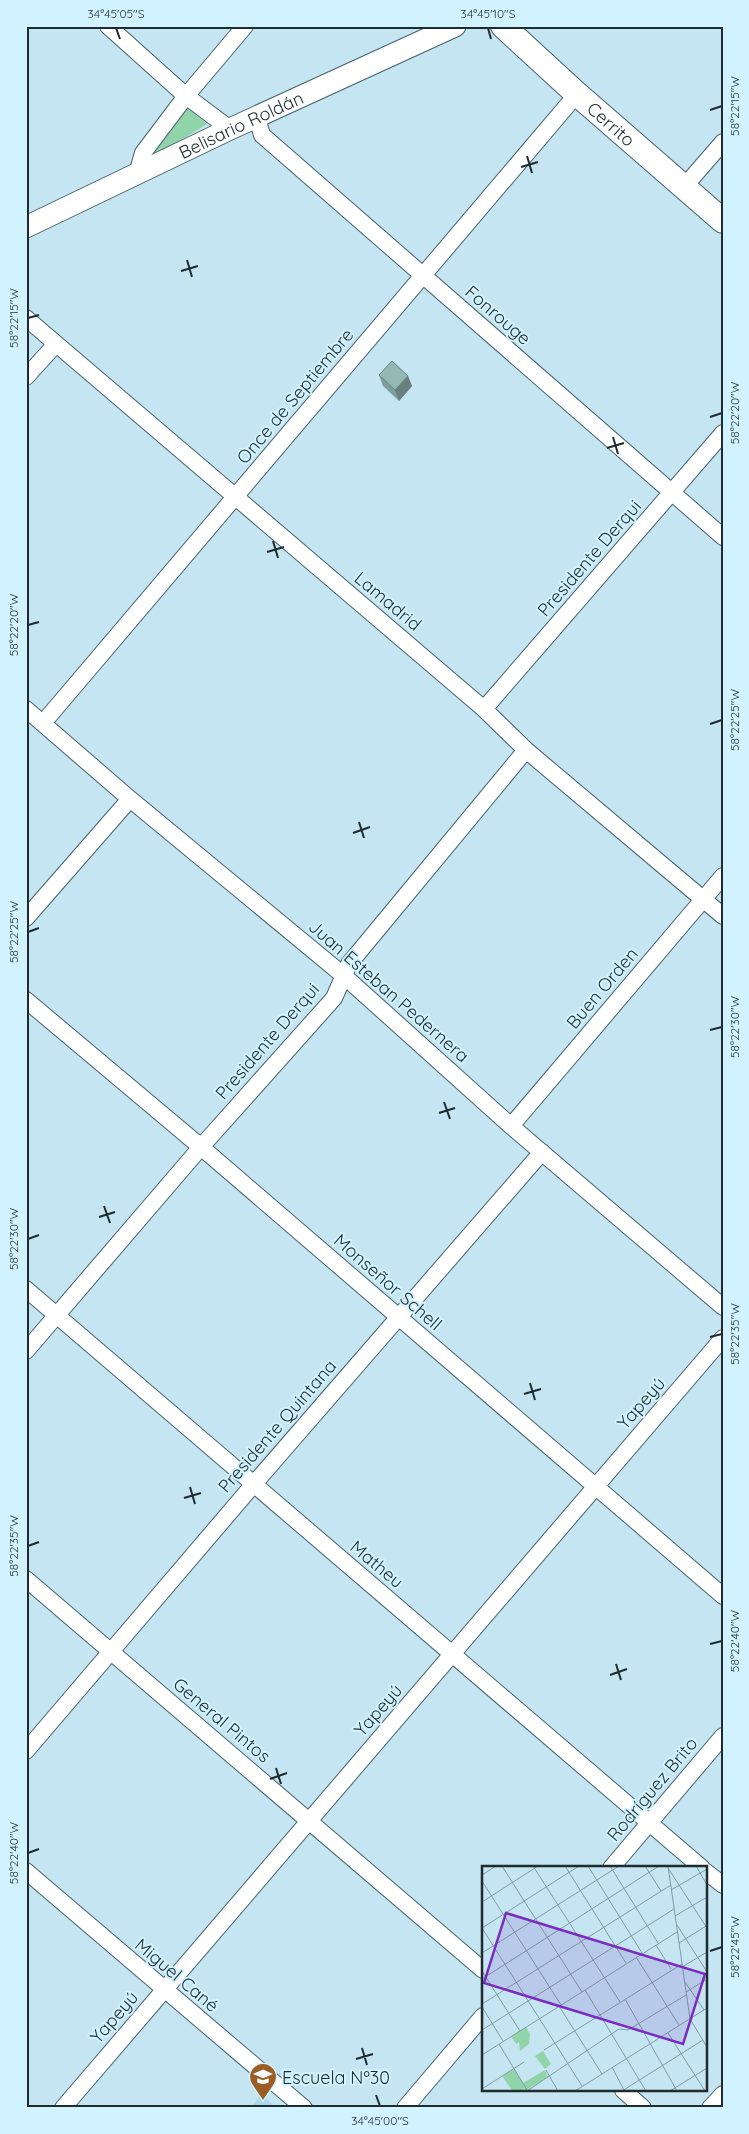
<svg xmlns="http://www.w3.org/2000/svg" width="749" height="2134" font-family="Quicksand,sans-serif">
<style>
.built{fill:#afd8e7}
.green{fill:#90d4aa}
.lines{fill:none;stroke-linecap:round;stroke-linejoin:round}
.minor-casing{stroke:#45636d;stroke-width:18}
.tertiary-casing{stroke:#45636d;stroke-width:23}
.secondary-casing{stroke:#45636d;stroke-width:26}
.minor{stroke:#fff;stroke-width:16}
.tertiary{stroke:#fff;stroke-width:21}
.secondary{stroke:#fff;stroke-width:24}
.wall{fill:#7f9e9b}
.shaded-wall{fill:#68817e}
.building{fill:#94b8b4;stroke:#68817e}
.ticks{fill:none;stroke:#1e2b2f;stroke-width:2}
.labels{text-anchor:middle;dominant-baseline:central;stroke-width:4;stroke-linejoin:round;paint-order:stroke}
.street-label{font-size:18px;fill:#1e2b2f;stroke:#d1f3ff}
.poi-label{font-size:18px;fill:#1e2b2f;stroke:#d1f3ff;text-anchor:start}
.inset-road{fill:none;stroke:#829ba3;stroke-width:1}
.view{fill:#7b2cbf;fill-opacity:0.15;stroke:#7b2cbf;stroke-width:2.5}
.inset-edge{fill:none;stroke:#1e2b2f;stroke-width:2.5}
.neatline{fill:none;stroke:#1e2b2f;stroke-width:2}
.ticks-label{font-size:12px;text-anchor:middle;fill:#1e2b2f}
</style>
<rect width="100%" height="100%" fill="#c4e5f1"/>
<path class="built" d="M262,2094l14,14h-26z"/>
<path class="green" d="M187,108l20,16 -49,30 -3,-3z"/>
<g class="lines">
<defs>
<path id="minor" d="M108,26l78,70 44,33
M257,118l5,17 461,402
M137,174l6,-21 43,-57 59,-70
M684,187l39,-45
M26,318l458,391 42,41 197,166
M26,377l30,-33
M26,709l104,90 213,176 168,151 212,181
M484,709l239,-276
M43,723l534,-629
M26,918l104,-119
M26,1000l175,147 522,449
M511,1126l212,-250
M26,1289l676,579
M26,1351l175,-204 133,-149 15,-34 177,-214
M26,1579l457,391
M26,1751l227,-266 289,-333
M611,1868l112,-132
M26,1871l278,237
M705,1871l18,14
M623,2090l20,18
M63,2108l660,-770
M405,2108l78,-92
M710,2108l13,-14"/>
<g id="tertiary">
<path id="s1" d="M26,227l204,-98 225,-103"/>
</g>
<g id="secondary">
<path id="s2" d="M503,26l74,68 146,127"/>
</g>
</defs>
<use href="#minor" class="minor-casing"/>
<use href="#tertiary" class="tertiary-casing"/>
<use href="#secondary" class="secondary-casing"/>
<use href="#minor" class="minor"/>
<use href="#tertiary" class="tertiary"/>
<use href="#secondary" class="secondary"/>
</g>
<path class="wall" d="M379,375l29,1 4,10 -13,15 -16,-15z"/>
<path class="shaded-wall" d="M408,376l4,10 -13,15 -4,-11z"/>
<path class="building" d="M392,361l16,15 -13,14 -16,-15z"/>
<path class="ticks" d="M116,28l4,11M488,28l3,11M710,110l12,-4M527,156l5,17M521,167l17,-5M187,260l5,17M181,271l17,-5M28,318l11,-3M710,417l12,-4M613,437l5,17M607,448l17,-5M273,541l5,17M267,552l17,-5M28,625l11,-3M710,724l12,-4M359,822l5,16M353,833l17,-6M28,932l11,-4M710,1030l12,-3M444,1102l6,17M439,1113l16,-5M104,1206l6,17M99,1217l16,-5M28,1239l11,-4M710,1337l12,-3M530,1383l5,17M524,1394l17,-5M190,1487l5,17M184,1498l17,-5M28,1546l11,-4M710,1644l12,-3M616,1664l5,16M610,1675l17,-6M276,1768l5,16M270,1779l17,-6M28,1853l11,-4M710,1951l12,-4M362,2048l5,17M356,2059l17,-5M376,2095l4,11"/>
<defs>
<symbol id="school-pin" viewBox="-11 -11 22 30"><path d="M0 17L-7.5 6A9.5 9.5 0 1 1 7.5 6Z" fill="#9b5d23" stroke="#d1f3ff"/><path d="M0-5L7-2L0 1L-7-2ZM-4 1L0 2.5L4 1V4Q0 6-4 4Z" fill="#fff"/></symbol>
</defs>
<g fill-rule="evenodd">
<use href="#school-pin" x="247" y="2061" width="32" height="43"/>
</g>
<g class="labels">
<g class="street-label">
<text stroke="none"><textPath href="#s2" startOffset="146">Cerrito</textPath></text>
<text stroke="none"><textPath href="#s1" startOffset="238">Belisario Roldán</textPath></text>
<text transform="translate(498 315) rotate(41)">Fonrouge</text>
<text transform="translate(295 396) rotate(-50)">Once de Septiembre</text>
<text transform="translate(589 558) rotate(-49)">Presidente Derqui</text>
<text transform="translate(388 601) rotate(40)">Lamadrid</text>
<text transform="translate(602 988) rotate(-50)">Buen Orden</text>
<text transform="translate(389 991) rotate(41)">Juan Esteban Pedernera</text>
<text transform="translate(267 1041) rotate(-49)">Presidente Derqui</text>
<text transform="translate(388 1282) rotate(41)">Monseñor Schell</text>
<text transform="translate(641 1403) rotate(-49)">Yapeyú</text>
<text transform="translate(277 1426) rotate(-49)">Presidente Quintana</text>
<text transform="translate(377 1564) rotate(40)">Matheu</text>
<text transform="translate(378 1710) rotate(-49)">Yapeyú</text>
<text transform="translate(222 1720) rotate(40)">General Pintos</text>
<text transform="translate(652 1789) rotate(-50)">Rodríguez Brito</text>
<text transform="translate(177 1975) rotate(40)">Miguel Cané</text>
<text transform="translate(114 2017) rotate(-49)">Yapeyú</text>
</g>
<g class="poi-label">
<text x="282" y="2077">Escuela Nº30</text>
</g>
</g>
<g transform="translate(482 1866)">
<rect width="225" height="225" fill="#c4e5f1"/>
<path d="M44,161l4,7 -1,10 -9,7 -1,-9 -3,2 -5,-8zM61,185l8,13 -6,5 -10,-13zM32,203l9,14 22,-13 3,7 -20,12 -15,2 -11,-15z" fill="#90d4aa"/>
<path class="inset-road" d="M20,0l80,126M51,0l87,136M83,0l61,97M106,0l54,87M128,0l48,77M163,0l16,25M186,0l22,153 17,28M214,0l11,19M186,2l39,60M0,9l14,-9M0,15l79,124M189,24l36,-21M0,36l56,-36M193,50l32,-19M195,59l30,47M0,62l100,158M0,62l97,-62M197,77l27,-17M174,79l15,24M0,87l137,-87M154,91l43,68M200,101l25,-15M0,105l38,60M0,113l177,-113M203,116l19,28M103,124l61,101M204,126l21,-13M143,133l52,92M0,138l189,-119M77,140l43,68M0,141l21,34M0,164l192,-121M186,167l37,58M17,178l28,46M62,184l138,-86M0,189l195,-123M130,201l12,23M64,204l12,21M0,223l42,-27M45,225l92,-62 9,1 58,-35M93,225l132,-83M140,225l81,-51M188,225l37,-23"/>
<path class="view" d="M24,47l199,61 -22,70 -199,-61z"/>
<rect width="225" height="225" class="inset-edge"/>
</g>
<rect width="749" height="2134" fill="none" stroke="#d1f3ff" stroke-width="55"/>
<rect x="28" y="28" width="694" height="2078" class="neatline"/>
<g class="ticks-label">
<text x="116" y="18">34°45'05"S</text>
<text x="488" y="18">34°45'10"S</text>
<text transform="translate(735 106) rotate(-90)" y="4">58°22'15"W</text>
<text transform="translate(14 318) rotate(-90)" y="4">58°22'15"W</text>
<text transform="translate(735 413) rotate(-90)" y="4">58°22'20"W</text>
<text transform="translate(14 625) rotate(-90)" y="4">58°22'20"W</text>
<text transform="translate(735 720) rotate(-90)" y="4">58°22'25"W</text>
<text transform="translate(14 932) rotate(-90)" y="4">58°22'25"W</text>
<text transform="translate(735 1027) rotate(-90)" y="4">58°22'30"W</text>
<text transform="translate(14 1239) rotate(-90)" y="4">58°22'30"W</text>
<text transform="translate(735 1334) rotate(-90)" y="4">58°22'35"W</text>
<text transform="translate(14 1546) rotate(-90)" y="4">58°22'35"W</text>
<text transform="translate(735 1641) rotate(-90)" y="4">58°22'40"W</text>
<text transform="translate(14 1853) rotate(-90)" y="4">58°22'40"W</text>
<text transform="translate(735 1947) rotate(-90)" y="4">58°22'45"W</text>
<text x="380" y="2125">34°45'00"S</text>
</g>
</svg>
